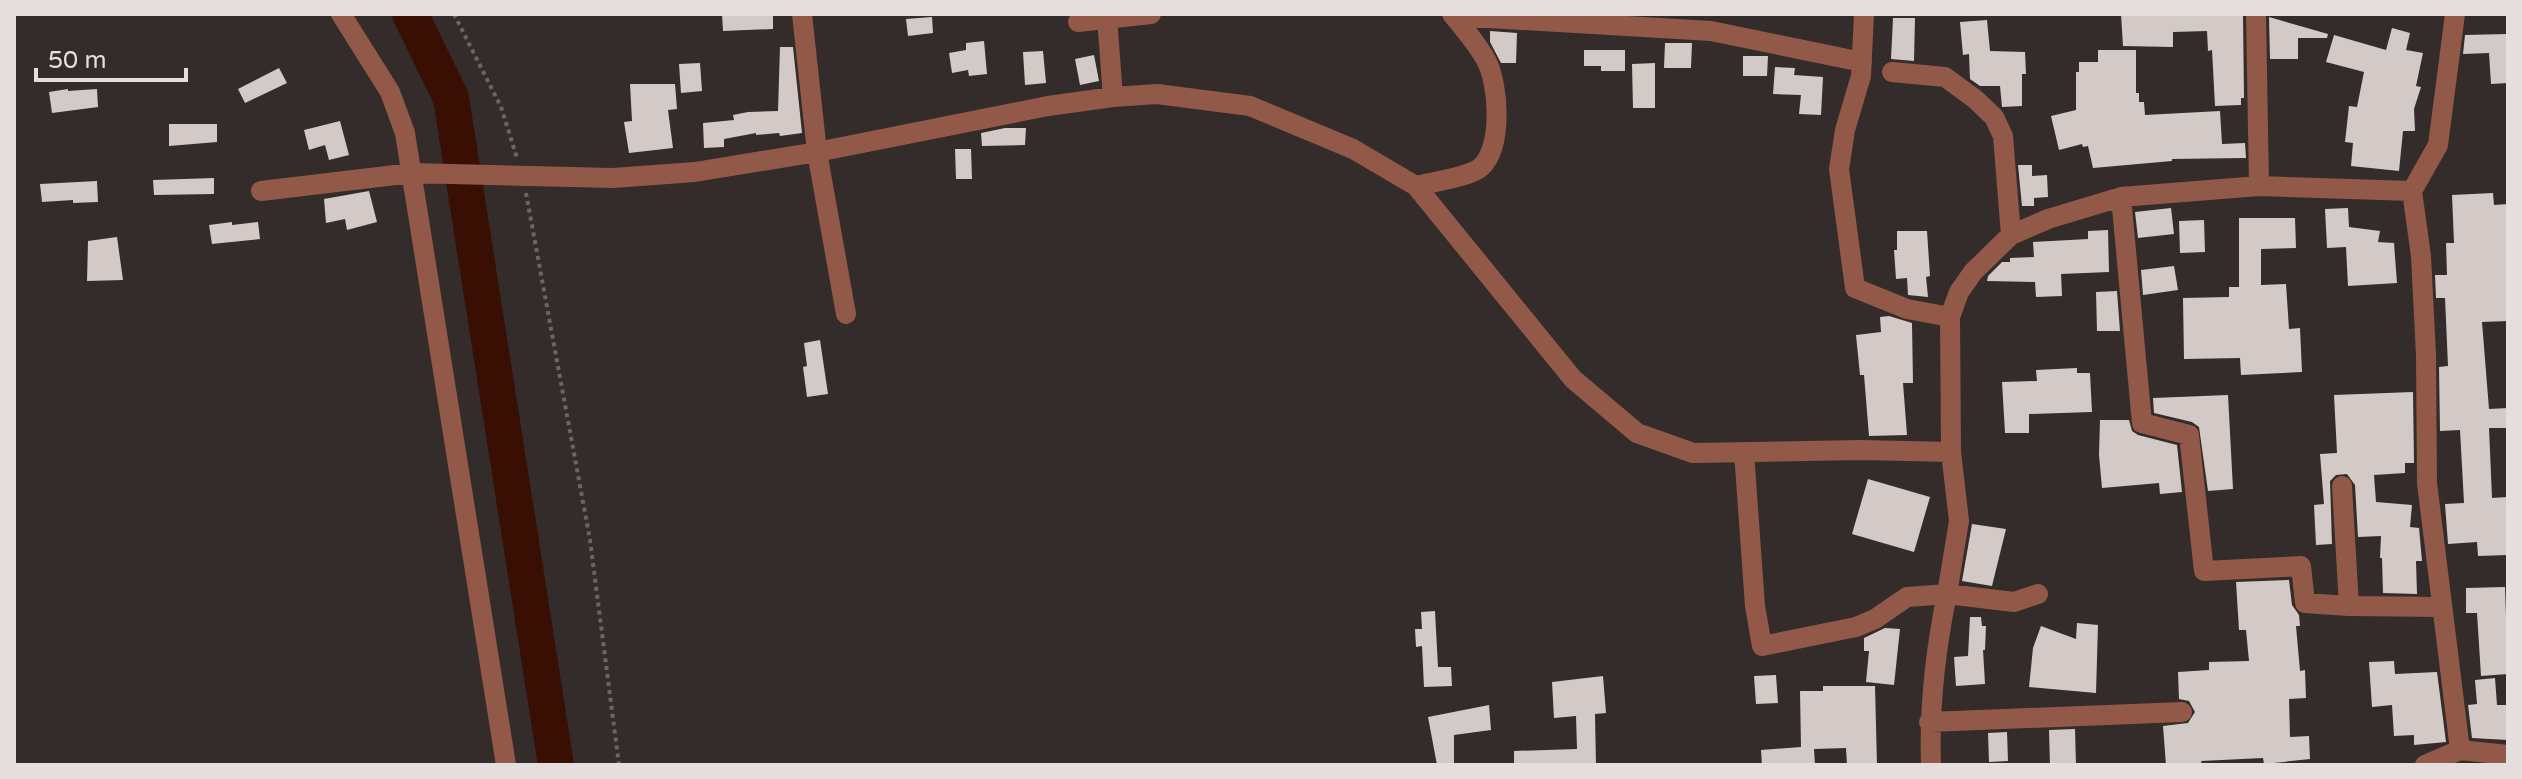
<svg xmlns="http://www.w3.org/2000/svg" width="2522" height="779" font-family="'Varela Round',sans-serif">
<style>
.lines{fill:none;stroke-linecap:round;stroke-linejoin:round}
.river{stroke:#3a0f03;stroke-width:36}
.building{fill:#d3cac7}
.path{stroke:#6c6564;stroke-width:4;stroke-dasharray:4 4;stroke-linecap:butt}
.minor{stroke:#925948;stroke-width:20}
</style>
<rect width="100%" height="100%" fill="#332c2a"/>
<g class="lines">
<path class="river" d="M410,14l41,84 105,667"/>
</g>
<path class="building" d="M722,14h51v15l-50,2z
M2121,14h122l1,84h-3v7l-26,1 -3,-56 -4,1 -1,-20 -34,1v15l-50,-1z
M932,17l1,16 -25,3 -2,-17z
M2269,17l59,17 -1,4h-29v21h-28z
M1893,18h22l-1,43 -23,-2z
M1987,20l3,31 35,1 1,22h-4v32l-20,1 -2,-21h-20l-10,-7 -1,-25 -6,1 -3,-33z
M2392,28l18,5 -4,17 17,3 -7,33 5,1 -7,22 1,22h-12l-4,40 -48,-5 2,-23 -8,-1 4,-36 8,1 7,-35 -38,-10 8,-27 52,15z
M1490,31l27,2 -1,30h-15l-11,-21z
M2508,34v49l-17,1 -2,-31 -26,1 2,-19z
M984,41l3,33 -18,2 -1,-6 -16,3 -3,-20 17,-3v-7z
M1665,43h27l-1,25h-27z
M780,47h13l9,86 -22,3 -1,-3 -23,2v-2l-32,6v8l-20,1 -1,-25 31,-3 -1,-5 15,-3 30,-1z
M1584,50h41v21h-24v-5h-17z
M2098,50h38v43h3v9h5l1,13 75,-4 2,33 23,-1 1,15 -74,1v2l-79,7 -5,-22 -5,1 -1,-3 -23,6 -8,-34 25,-6v-38h3v-10h19z
M1043,51l3,32 -21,2 -2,-33z
M1094,55l5,26 -19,4 -5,-26z
M1743,56h25l-1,20h-24z
M700,63l2,28 -21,2 -2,-29z
M1655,63v45h-22l-1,-44z
M1775,67l20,1 -1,7 29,2 -2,38 -22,-1 2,-19 -28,-1z
M279,68l8,15 -42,20 -7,-14z
M630,84h45l2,25 -9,1 5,38 -44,5 -5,-31 8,-1z
M68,89v2l29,-2 1,18 -46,6 -3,-21z
M340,121l9,34 -20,5 -4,-15 -16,5 -5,-20z
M169,124h48v18l-48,4z
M1005,128h21l-1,17 -43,1 -1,-13z
M955,149h16l1,30h-16z
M2018,165h14v11l15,-1 1,22 -14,1v8h-12z
M214,178v16l-60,1 -1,-15z
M97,181l1,21 -25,1v-3l-31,2 -2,-18z
M369,191l8,31 -30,8 -2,-11 -19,4 -2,-24z
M2493,193l1,12 14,-1v117l-26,1 7,87 19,-1v20h-19l3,70 16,-1v58l-30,1 -1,-14 -29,2 -3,-40 19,-1 -4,-73 -20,1 -1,-64 9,-1 -3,-68h-9l-1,-23h12l-1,-32h8l-2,-48z
M2171,208l3,26 -36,4 -3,-26z
M2348,208l1,19 31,4 -2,11 16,1 3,40 -49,3 -2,-39 -19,1 -2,-39z
M2239,218h56l1,30 -35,1v36l25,-1 3,45 11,-1 2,44 -61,3 -1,-17 -56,1 -1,-61 46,-1v-10h10z
M2204,220l1,32 -25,1 -1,-32z
M232,222v3l26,-3 2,17 -48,5 -3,-19z
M2108,230l1,42 -48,2 1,22 -26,1 -1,-15 -48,-1 1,-5 14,-14h8v-4l24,-1 -1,-15 55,-3v-8z
M1897,231h30l3,45 -4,1 2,20 -20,-2 -1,-17 -11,1 -2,-29h3z
M117,237l6,43 -36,1 1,-40z
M2174,266l4,24 -35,5 -2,-25z
M2117,291l3,40h-23l-1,-39z
M1889,316l23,7 1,60h-10l4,52 -38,1 -5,-61h-4l-4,-40 25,-3 -1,-15z
M820,340l8,54 -21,3 -4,-30 4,-1 -3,-23z
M2077,368v5h13l2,39 -63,2v19h-24l-3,-51 35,-1 -1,-11z
M2413,392l1,71h-9v10l-31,2 2,27 36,3 -2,22 9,1 3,33h-6l1,33 -34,-1 -1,-35h-2l1,-22 -23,1 -3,-52 -8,-11 -11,1 -6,6 2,63 -16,1 -2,-40 10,-1 -4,-50 17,-1 -3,-58z
M2228,395l5,94 -25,2 -9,-64 -7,-5 -38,-9 -1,-15z
M2100,420h29l3,11 6,4 39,10 5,47 -22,2 -1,-11 -57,5 -3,-33z
M1868,479l62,18 -16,55 -62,-18z
M1972,524l34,5 -14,57 -30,-5z
M2289,580l3,25 7,10 1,11h-4l4,45 5,-1 1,28 -17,1 1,38 19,-1 1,23 -46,5 -1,-6 -62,3 1,4h-36l-3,-39 25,-3 7,-11 -6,-11 -10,-2 -1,-27 31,-2v-8l40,-1 -3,-31h-7l-3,-48z
M2505,587l3,87 -27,2 -4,-63h-11v-25z
M1435,611l3,56h13l1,19 -28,1 -2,-41 -6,1 -1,-18h7l-1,-17z
M1970,617h11l1,9h4l-1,24h-2l2,34 -29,2 -2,-29 14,-1z
M2077,623l21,2 -2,68 -67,-6 4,-39 8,-22 35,13z
M1885,628l15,1 -6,56 -28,-3 3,-31h-5v-13z
M2394,661l1,13 42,-2 9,70 -32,3v-10l-20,1 -2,-31 -20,2 -3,-45z
M1776,675l2,28 -22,1 -2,-28z
M1603,676l3,37 -11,1 1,51h-82v-14l63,-2 -1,-33 -22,2 -2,-36z
M2495,678l2,27h11v35l-36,-2 -4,-33 9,-1 -2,-24z
M1823,686h52l2,79h-30l-1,-17 -32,1 1,16h-53l-1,-15 40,-3 -1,-56h23z
M1489,705l2,25 -37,5v30h-17l-9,-48z
M2075,729l1,36h-26l-1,-35z
M2007,732l1,29 -19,1 -1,-29z"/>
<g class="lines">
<path class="path" d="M454,14l47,93 16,51
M526,193l64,347 29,225"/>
<path class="minor" d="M341,14l49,78 15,41 101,632
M802,14l15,138 29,162
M1864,14l-3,62 -16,54 -6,39 16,119 52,21 43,8
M2256,14l3,172
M2455,14l-17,131 -26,46 9,65 5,99 1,128 33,267 48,5
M1454,16l257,15 151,31
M1107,18l6,79
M1078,22l73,-8
M1892,72l53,5 30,22 19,18 9,19 8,99
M1416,186c16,-4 54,-9 65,-19 22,-20 18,-83 5,-107 -9,-17 -22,-31 -34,-46
M261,191l151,-18 201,5 82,-6 122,-20 231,-46 65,-9 44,-3 93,12 103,43 63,37 157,193 64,54 56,20 168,-3 90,2
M2121,197l21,226 47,12 15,136 97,-5 4,37 44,3
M1744,452l11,154 7,40 94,-19 19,-8 32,-22 40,-3 12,-73 -8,-69 -1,-135 9,-25 14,-20 38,-37 37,-16 73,-22 138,-11 153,5
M2342,486l7,120 93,1
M1929,722l253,-10
M1931,765c-2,-59 4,-113 16,-171l67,8 24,-8
M2425,765l35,-15"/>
</g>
<rect width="2522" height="779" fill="none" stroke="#e4dfde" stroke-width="32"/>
<path d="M36 68v12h150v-12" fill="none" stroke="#e4dfde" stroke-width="4"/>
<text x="48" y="68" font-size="24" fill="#e4dfde" stroke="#332c2a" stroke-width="6" paint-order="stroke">50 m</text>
</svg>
